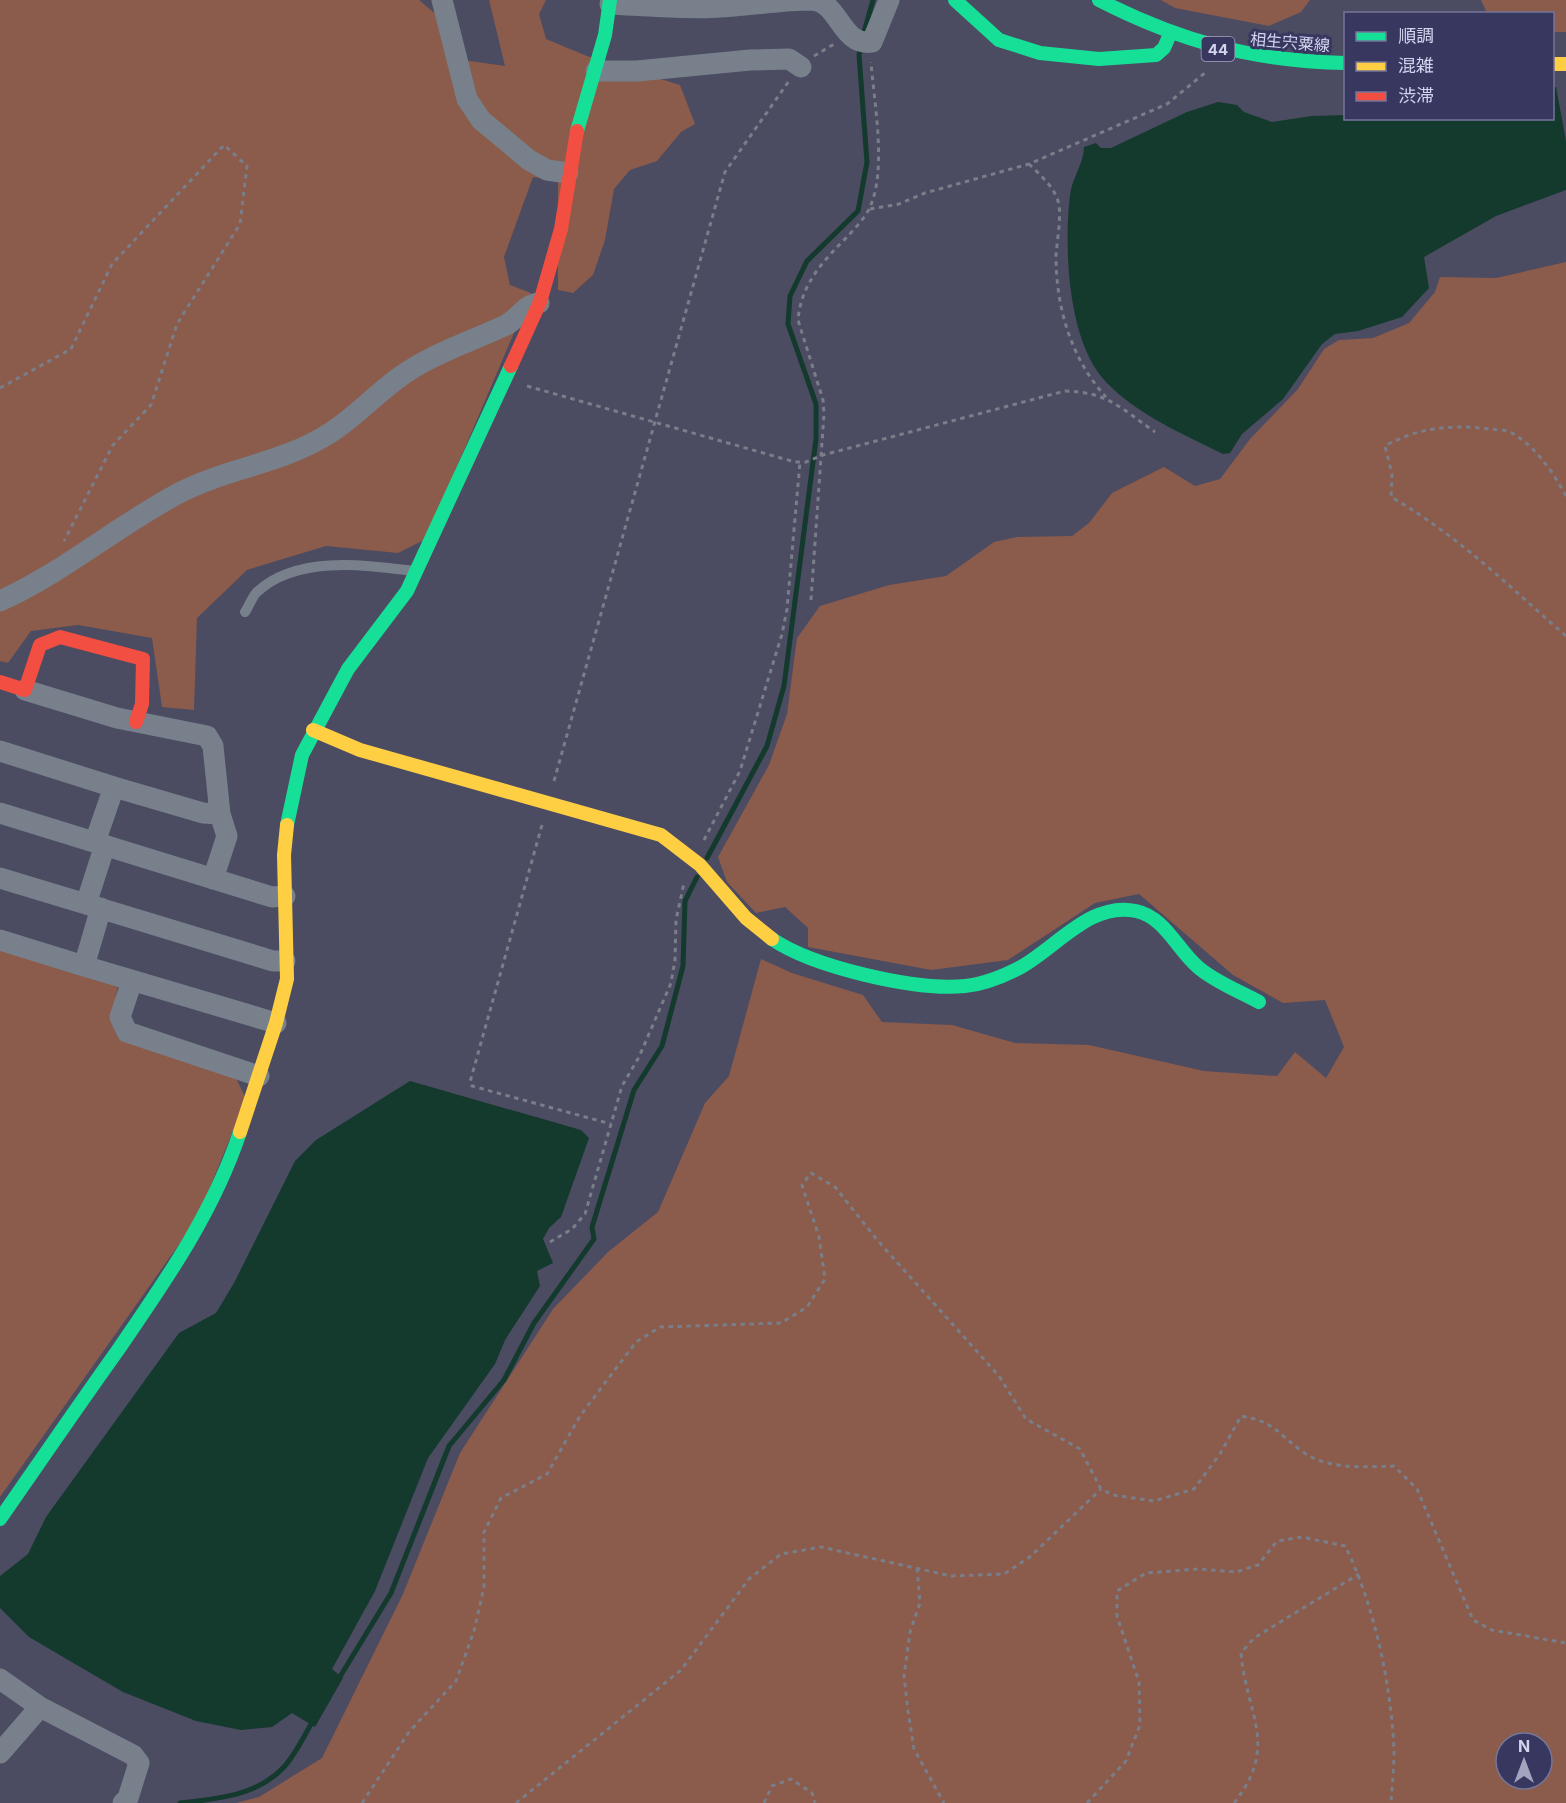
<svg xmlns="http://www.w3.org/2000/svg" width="1566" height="1803" font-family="Inter,'Noto Sans JP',sans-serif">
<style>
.green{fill:#8b5b4b;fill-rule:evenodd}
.water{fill:#133a2c}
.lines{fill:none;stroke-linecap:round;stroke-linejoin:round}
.stream{stroke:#133a2c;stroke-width:5}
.path{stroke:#797e89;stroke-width:3;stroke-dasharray:4.5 4.5;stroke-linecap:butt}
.lane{stroke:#78818b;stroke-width:10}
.street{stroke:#78818b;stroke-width:21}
.fast{stroke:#16e098;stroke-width:14}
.slow{stroke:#ffcf43;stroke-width:14}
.jam{stroke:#f24e42;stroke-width:14}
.labels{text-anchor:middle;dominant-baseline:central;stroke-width:6;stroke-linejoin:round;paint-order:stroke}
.shield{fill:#373760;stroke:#a4a5c3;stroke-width:1.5}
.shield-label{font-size:15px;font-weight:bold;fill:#d2d4ee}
.street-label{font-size:16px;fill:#d2d4ee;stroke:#373760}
</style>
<rect width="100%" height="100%" fill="#4b4b62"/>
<path class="green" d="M0,0h419l19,16 11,42 56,8 -16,-66h57l-7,14 7,25 41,17 93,29 15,39 -14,8 -24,29 -27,9 -16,19 -9,51 -12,35 -20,18 -15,-3v-109l-25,-4 -29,80 6,28 21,8 -105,246 -28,14 -72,-7 -79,24 -50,48 -3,92 -32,-3 -10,-69 -74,-13 -47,6 -23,32 -8,-2z
M1161,0h149l-9,12 -32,14 -94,-18z
M1481,0h85v32h-13l-1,-18 -65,-1z
M1566,262v1541h-1330l23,-6 63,-39 81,-164 57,-141 93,-144 55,-57 50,-40 47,-109 24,-27 32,-117 31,14 71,22 19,27 70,3 63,18 74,2 115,26 73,5 18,-24 31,26 18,-31 -19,-47 -42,3 -50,-28 -94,-81 -44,9 -87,57 -77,10 -123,-23v-19l-23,-21 -29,6 -29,-31 -9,-25 51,-92 18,-51 10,-76 23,-32 69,-21 57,-9 48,-34 23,-5 55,-1 17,-13 23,-30 52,-26 31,19 25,-7 30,-40 48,-50 26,-40 15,-9 34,-2 36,-15 26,-31 5,-15 56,1zM1506,1743h36v36h-36z
M0,948l118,38 -7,33 7,19 118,40 10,21 -49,120 -197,278z"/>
<path class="water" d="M1553,87h3l10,54v49l-70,26 -72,41 5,31 -27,29 -44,14 -23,3 -13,10 -39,55 -41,35 -12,19 -7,1c-40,-20 -85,-39 -116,-71 -40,-40 -43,-136 -37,-188 2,-17 14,-32 14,-48l12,-4 5,5h10l76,-36 31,-10 19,3 7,7 28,10 40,-6 33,-1 1,3h206z
M410,1081l171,49 8,8 -28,79 -12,11 -6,11 10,24 -16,8 3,15 -35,54 -10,24 -67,94 -53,133 -43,78 11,9 -28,49 -23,-14 -20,14 -31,3 -45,-9 -73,-29 -94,-55 -29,-29v-32l28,-22 18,-37 133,-184 37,-20 18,-30 61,-122 21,-21z"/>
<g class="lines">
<path class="stream" d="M863,36l10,-36
M707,858l60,-112 17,-60 32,-247v-35l-28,-80 2,-28 17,-35 51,-50 9,-49 -8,-107 2,-10
M338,1680l53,-87 58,-147 55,-66 30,-57 60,-84 -2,-12 42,-137 28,-44 21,-80 2,-65 12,-24
M180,1803c37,-4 77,-7 104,-36 12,-13 21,-33 30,-48"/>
<path class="path" d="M814,56l20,-12
M1029,164c11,11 27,24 30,41 2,16 -2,35 -3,51 0,51 15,103 50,141
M870,209l29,-5 26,-11 104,-29 138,-60 39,-32
M527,386l268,76h11l17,-7 242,-64c43,1 57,18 90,41
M0,388l71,-39 41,-85 112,-119 23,21 -7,58 -63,100 -26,81 -38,40 -49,96
M1566,496c-13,-24 -30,-49 -54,-63 -6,-4 -16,-3 -23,-4 -36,-5 -73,-1 -104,17l7,28 -1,23c65,37 119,90 175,139
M811,600l13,-186 -1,-14 -25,-80c3,-36 25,-59 50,-84 7,-8 18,-19 22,-29 17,-38 4,-104 1,-145
M554,781l171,-609 64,-91
M542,825l-72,257 2,4 139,38
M704,840l36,-69 42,-137 5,-25 13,-147
M550,1242l22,-13 13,-15 37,-128 17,-29 32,-74 4,-23 1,-40 8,-37
M917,1568l3,35 -10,29 -6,44 4,35 6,38 30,54
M362,1803l47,-71 47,-51 18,-50 10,-44v-55l17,-34 46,-24 33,-58 56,-74 24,-15 121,-4 26,-16 18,-28 -6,-42 -17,-52 9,-12 24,14 43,54 121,135 27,43 54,30 21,40 12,6 41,6 40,-12 26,-35 21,-38c33,5 37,18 62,36 25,18 61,15 91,14l23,23 56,131 19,10 74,13
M516,1803l165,-133 68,-91 32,-25 40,-7 130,29 53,-2 27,-18 70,-67
M764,1803l8,-17 19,-7 21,14 3,10
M1087,1803l39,-42 14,-36 -1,-43 -22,-66v-25l29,-18 53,-4 37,3 22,-7 19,-24 25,-4 43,9c29,57 47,142 49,206 0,17 -2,34 -3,51
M1234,1803c46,-58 12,-89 7,-150l13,-15 105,-64"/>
<path class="lane" d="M245,612c4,-6 7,-15 12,-20 40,-37 108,-27 157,-21"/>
<path class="street" d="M442,0l25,99 14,21 48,40 18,10 21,3
M610,4c41,2 83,6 124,2 26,-2 52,-6 78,-6 28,2 29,47 60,42l17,-42
M596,71h41l113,-11 39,-1 12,8
M0,601c64,-29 117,-75 179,-108 48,-25 105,-30 151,-60 24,-15 44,-37 67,-54 33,-25 73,-37 109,-54 13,-7 18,-20 33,-22
M25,690l92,28 90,18 6,10 7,68 -17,-1 -89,-26
M0,751l114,36 -19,55
M0,813l272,84 13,-1
M0,878l86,26 19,-59
M213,879l14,-43 -7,-22
M86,904l187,57h12
M101,908l-17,58 192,57
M0,940l84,26
M132,981l-12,36 7,15 132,44
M0,1679l40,28 93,48 6,8 -11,35 -5,5
M0,1753l40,-46"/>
<path class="fast" d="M955,0l44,40 41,13 59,6 57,-4 8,-7 6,-14
M1099,0c82,42 154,61 247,63
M577,131l28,-96 5,-35
M287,825l15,-70 46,-86 59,-78 104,-225
M772,939c41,28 143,52 193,47 19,-2 39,-10 56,-19 36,-20 70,-66 115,-56 29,6 42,40 63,57 18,15 40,23 60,34
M0,1519c39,-56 78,-113 118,-169 48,-70 95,-137 122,-218"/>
<path class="slow" d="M1552,64h14
M313,730l47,20 301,85 39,30 46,53 26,21
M240,1132l36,-109 11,-44 -3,-124 3,-30"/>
<path class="jam" d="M511,366l29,-64 21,-73 16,-98
M0,682l25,8 15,-45 20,-8 83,22 -1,45 -6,18"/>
</g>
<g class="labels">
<rect class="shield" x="1201.5" y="37" width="33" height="24" rx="4.5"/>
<g class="shield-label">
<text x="1218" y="49">44</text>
</g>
<g class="street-label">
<text transform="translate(1290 42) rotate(5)">相生宍粟線</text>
</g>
</g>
<rect x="1344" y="12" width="210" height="108" fill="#373760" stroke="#757699" stroke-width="1.5"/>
<rect x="1356" y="32" width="30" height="9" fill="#16e098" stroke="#757699" stroke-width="1.5"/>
<text x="1398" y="42" font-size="18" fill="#d2d4ee">順調</text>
<rect x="1356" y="62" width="30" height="9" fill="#ffcf43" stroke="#757699" stroke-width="1.5"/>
<text x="1398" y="72" font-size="18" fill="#d2d4ee">混雑</text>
<rect x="1356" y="92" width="30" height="9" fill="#f24e42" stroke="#757699" stroke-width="1.5"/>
<text x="1398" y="102" font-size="18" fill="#d2d4ee">渋滞</text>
<g transform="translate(1524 1761)"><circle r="28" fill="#373760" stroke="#757699" stroke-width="1.5"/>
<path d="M0-4.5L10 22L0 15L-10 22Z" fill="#a3a4bd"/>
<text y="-9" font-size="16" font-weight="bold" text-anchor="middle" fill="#d2d4ee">N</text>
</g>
</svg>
